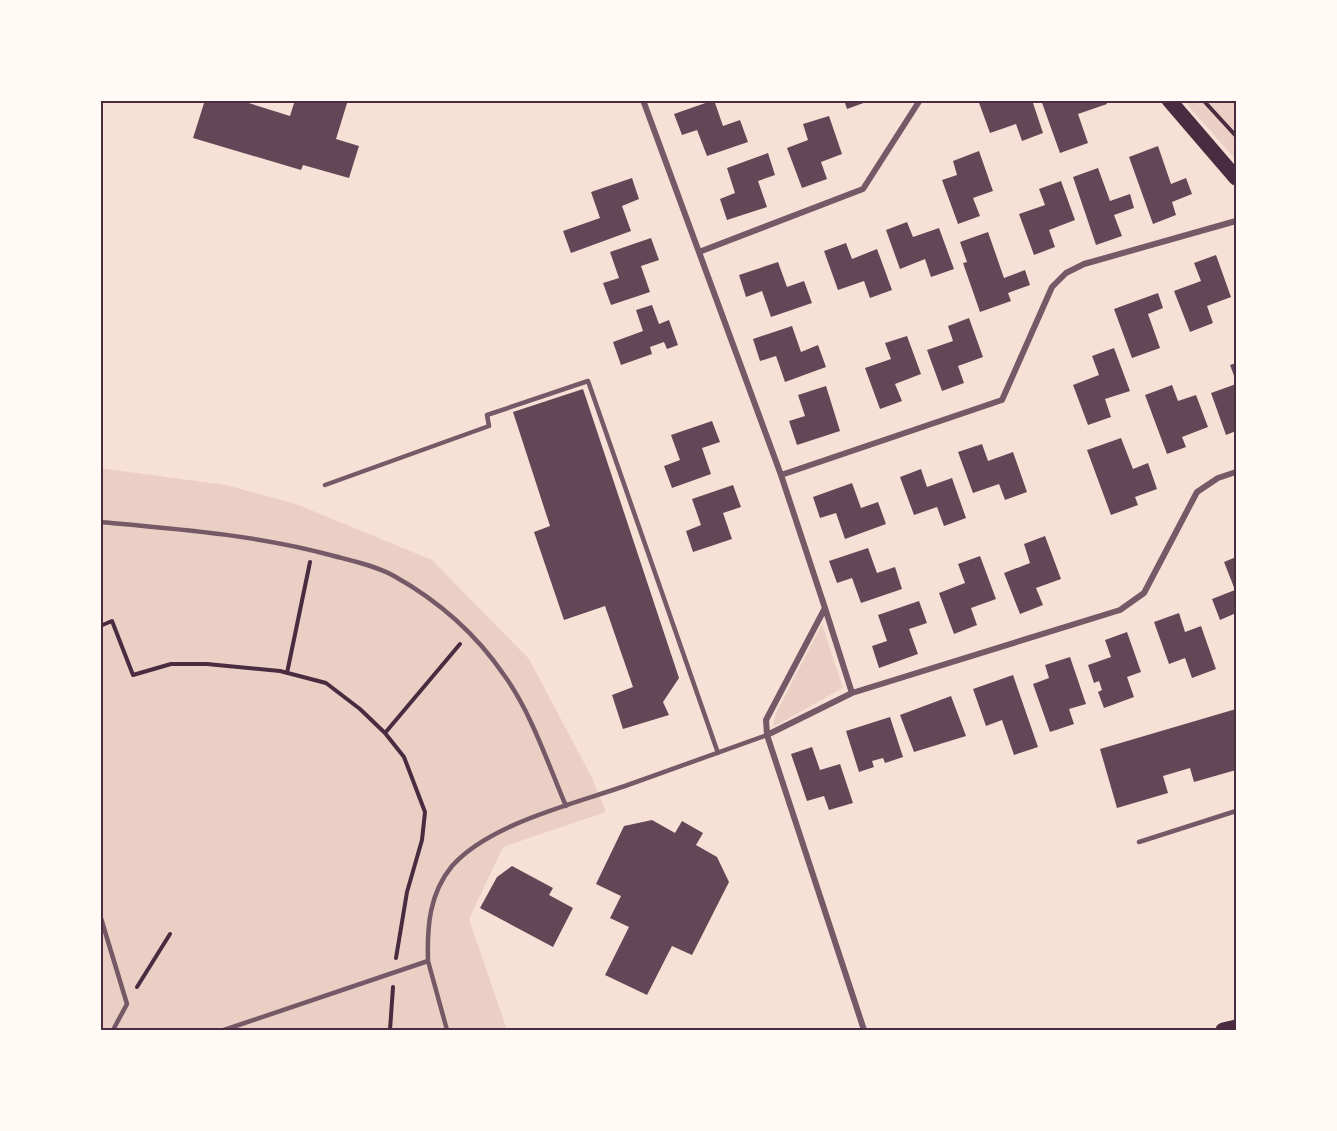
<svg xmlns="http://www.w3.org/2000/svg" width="1337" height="1131" font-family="Inter,sans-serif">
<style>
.green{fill:#ebcfc5}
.building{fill:#644757}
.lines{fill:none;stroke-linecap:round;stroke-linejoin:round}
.path{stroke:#4a2c40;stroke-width:4}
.service{stroke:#755966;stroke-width:4.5}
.minor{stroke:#755966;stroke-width:6}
.primary{stroke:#4a2c40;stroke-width:15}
.neatline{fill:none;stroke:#4a2c40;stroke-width:2}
</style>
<rect width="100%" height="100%" fill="#f7e1d7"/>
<path class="green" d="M1184,101h52v59z
M100,468l126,17 70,19 136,56 97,99 62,117 15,36 -103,35 -34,72 38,111h-406z
M822,624l21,64 -70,39 3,-14z"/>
<path class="building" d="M205,100h34l51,16 5,-16h53l-12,39 23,7 -10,32 -46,-13 -2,5 -108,-32z
M714,100l9,26 17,-6 8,22 -41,14 -10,-26 -15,5 -8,-21z
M844,100h25v1l-22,8z
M978,100h54l11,33 -21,8 -6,-17 -26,9z
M1041,100h65l1,4 -29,10 10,29 -28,10z
M829,116l13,38 -21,8 6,17 -25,9 -15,-40 21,-8 -5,-16z
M1158,146l13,38 15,-6 6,16 -20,8 4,13 -23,9 -24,-67z
M979,151l14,40 -20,7 7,18 -22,8 -16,-44 15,-5 -4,-14z
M768,153l7,22 -17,6 9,26 -40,13 -7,-21 15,-6 -8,-25z
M1098,168l12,33 20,-7 4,14 -20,7 8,21 -26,9 -23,-68z
M632,178l7,21 -17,7 9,25 -60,22 -8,-22 37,-13 -9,-26z
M1061,181l14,39 -26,10 6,17 -21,8 -15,-41 26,-9 -6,-16z
M907,222l6,15 26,-9 15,41 -23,8 -6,-18 -25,10 -14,-39z
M988,232l16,46 21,-8 5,15 -22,8 3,8 -31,11 -17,-49 4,-1 -7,-20z
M651,238l8,22 -18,6 9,26 -39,13 -8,-22 16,-5 -9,-26z
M846,243l6,16 25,-10 15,41 -22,8 -6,-17 -26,9 -14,-39z
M1216,255l15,42 -24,9 6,17 -23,9 -16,-41 27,-10 -7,-18z
M778,262l9,25 17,-6 8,22 -41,14 -9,-26 -16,6 -7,-22z
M1158,293l5,15 -15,6 12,34 -28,10 -18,-49z
M652,305l7,19 10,-4 9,25 -11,4 -3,-7 -14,5 2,7 -31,11 -8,-23 30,-11 -7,-21z
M969,318l14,39 -25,9 6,17 -22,8 -15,-41 26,-9 -5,-15z
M792,326l9,26 17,-7 8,22 -41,15 -9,-26 -16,5 -7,-22z
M907,336l14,38 -26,10 7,17 -22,8 -15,-41 26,-9 -6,-16z
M1114,348l16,43 -25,8 6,18 -23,8 -15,-40 26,-10 -7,-19z
M1236,363v18l-6,-16z
M1236,384v47l-10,4 -15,-42z
M1172,385l6,16 18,-6 12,32 -26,10 4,10 -19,7 -22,-59z
M826,386l14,45 -43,14 -8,-24 16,-5 -7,-21z
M583,389l96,289 -16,24 6,13 -46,14 -11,-34 21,-8 -28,-81 -41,14 -30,-88 16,-6 -37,-114z
M712,421l8,21 -18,6 9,26 -39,14 -8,-22 16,-6 -9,-25z
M1121,438l12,31 15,-6 9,26 -22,8 3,8 -27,10 -24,-65z
M982,444l6,17 25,-9 14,40 -22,8 -6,-16 -26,9 -15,-41z
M921,469l6,18 25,-9 14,40 -22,8 -7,-19 -23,8 -14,-38z
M852,483l9,25 17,-6 8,22 -41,15 -9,-26 -16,5 -7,-21z
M733,485l8,22 -18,6 9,26 -39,13 -7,-21 15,-6 -9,-26z
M1045,536l16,43 -25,9 7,17 -23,9 -16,-41 26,-10 -6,-19z
M868,548l9,25 18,-6 7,22 -41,14 -9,-25 -15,5 -8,-22z
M980,556l16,43 -25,9 6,17 -23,9 -15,-41 26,-10 -7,-19z
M1236,557v56l-16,7 -8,-21 23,-9 -11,-28z
M919,601l8,22 -18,6 9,25 -39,14 -7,-22 15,-5 -9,-26z
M1179,613l6,19 16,-6 15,43 -24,9 -7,-20 -16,6 -15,-42z
M1127,632l14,40 -14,5 7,20 -30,11 -6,-16 4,-2 -3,-9 -5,2 -6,-18 23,-8 -6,-17z
M1070,657l16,47 -17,5 5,15 -24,8 -17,-48 16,-6 -4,-13z
M1013,675l25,72 -24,8 -12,-35 -16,6 -13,-37z
M951,696l15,40 -52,16 -14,-37z
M1236,709v61l-42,12 -4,-14 -27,8 5,17 -51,15 -17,-59z
M890,717l13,40 -18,6 -2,-5 -11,3 2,6 -15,5 -13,-41z
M812,747l8,23 20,-6 13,39 -24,7 -5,-14 -17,5 -16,-47z
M652,820l23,13 7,-12 21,12 -7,12 21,12 12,25 -37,73 -20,-9 -25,49 -42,-20 24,-48 -19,-9 11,-22 -25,-12 28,-58z
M512,866l41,22 -4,7 24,13 -20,39 -73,-39 17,-31z"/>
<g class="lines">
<path class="path" d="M1203,100l33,36
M100,626l12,-5 21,54 38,-11h36l73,7 46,12 34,26 25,24 19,24 21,55 -3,28 -15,52 -11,66
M287,673l23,-111
M385,733l75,-89
M137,987l33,-53
M390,1030l3,-43"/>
<path class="service" d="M325,485l164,-59 -2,-11 101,-34 130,372
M100,522c79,7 157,13 234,34 19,5 42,10 60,20 43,24 82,58 110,99 27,37 44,89 62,131
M1139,842l97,-31
M100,915l27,89 -14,26
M428,961c-1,-34 1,-67 24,-95 37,-42 121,-62 173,-80 48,-17 95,-34 142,-51
M224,1030l204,-69 19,69"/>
<path class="minor" d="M643,100l138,375 44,133 -59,112 1,15 97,295
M699,252l164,-63 57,-89
M781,475l221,-75 50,-113 14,-14 18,-9 152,-43
M825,608l27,85
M767,735l85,-42 268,-83 24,-17 53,-101 21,-14 18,-6"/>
<path class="primary" d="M1169,100l67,78
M1223,1030l13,-3"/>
</g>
<rect width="1337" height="1131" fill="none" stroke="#fffaf5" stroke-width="204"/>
<rect x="102" y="102" width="1133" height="927" class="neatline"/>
</svg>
